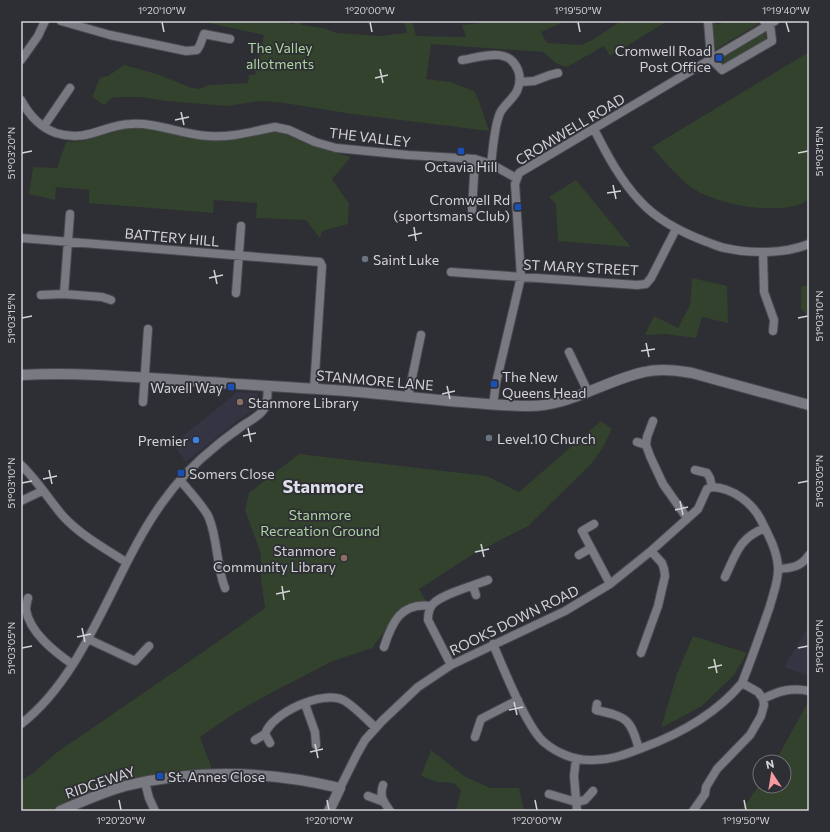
<svg xmlns="http://www.w3.org/2000/svg" width="830" height="832" font-family="Commissioner,sans-serif">
<style>
.built{fill:#353442}
.green{fill:#32422c}
.lines{fill:none;stroke-linecap:round;stroke-linejoin:round}
.street-casing{stroke:#4b4b51;stroke-width:10}
.secondary-casing{stroke:#4b4b51;stroke-width:12}
.street{stroke:#797982;stroke-width:8}
.secondary{stroke:#797982;stroke-width:10}
.ticks{fill:none;stroke:#d2d2d7;stroke-width:1.5}
.transit-dot{fill:#1a4fb4;stroke:#2e2e35;stroke-width:1.5}
.worship-dot{fill:#6b7280;stroke:#2e2e35;stroke-width:1.5}
.education-dot{fill:#8d6e63;stroke:#2e2e35;stroke-width:1.5}
.shop-dot{fill:#3f7fe0;stroke:#2e2e35;stroke-width:1.5}
.labels{text-anchor:middle;dominant-baseline:central;stroke-width:3.5;stroke-linejoin:round;paint-order:stroke}
.park-label{font-size:14px;fill:#acd59f;stroke:#2e2e35}
.poi-label{font-size:14px;fill:#d2d2d7;stroke:#2e2e35;text-anchor:start}
.street-label{font-size:14px;fill:#d2d2d7;stroke:#2e2e35}
.district-label{font-size:18px;font-weight:bold;fill:#e0e0ea;stroke:#2e2e35}
.neatline{fill:none;stroke:#d2d2d7;stroke-width:1.5}
.ticks-label{font-size:10px;text-anchor:middle;fill:#d2d2d7}
</style>
<rect width="100%" height="100%" fill="#2e2e35"/>
<path class="built" d="M236,392l22,1 -1,15 -19,12 -52,42 -13,-18 61,-49z
M809,626v50l-25,-9z"/>
<path class="green" d="M200,21h61l33,3 1,-3h7l-1,4 22,3 14,5 43,3 27,-3 -3,-12h8l4,15 50,1 -4,-12 39,-4h65l-25,11 6,11 34,2 11,-5 29,-19h44l1,1 -56,34 -6,-10 -37,21 -10,-3 -14,-12 -112,-8 -5,35 24,3 24,9 5,10 10,30 -137,-17 -68,-11 -24,-2 -33,5 -60,-5 -27,-4h-19l-9,1 -8,7 -12,-8 8,-19 8,-2 16,-11 33,9 35,14 7,1 10,-4 39,-2 1,-8h6l9,-40z
M714,21l4,4 7,-4h32l1,3 -45,27 -3,-25z
M763,31l3,4v6l-43,26 -6,-6 1,-6z
M809,52v148c-4,1 -7,4 -11,5 -31,9 -85,-1 -110,-20 -13,-11 -25,-25 -36,-38z
M132,127l41,5 86,1 18,-1 11,3 34,14 29,8 -19,22 17,25 -1,20 -26,7 -2,7 -14,-18 -50,-2 1,-15 -43,-3 -1,13 -124,-10v-13l-33,-3 -1,13 -26,-6 4,-27 24,1 9,-26 17,-1z
M576,180l55,67 -73,-6 -2,-37 -7,-7z
M692,278l35,8 1,37 -26,-6 -6,21 -31,-4 -20,1 9,-19 24,12 12,-23z
M809,284v34l-8,-10v-21z
M601,421l11,8 -10,20 -11,15 -63,62 -56,29 -53,34 8,14 -27,10 -14,16 -14,19 -39,13 -70,36 -28,16 -35,24 12,32 -30,1 -33,6 -32,8 -69,27h-27v-31l11,-6 24,-21 147,-101 62,-44 -4,-29v-25l-16,-44 4,-17 50,-39 188,22 32,16z
M693,636l54,17 -13,22 -32,31 -41,22 16,-54z
M809,700v111h-68l19,-27v2h24v-24h-9z
M431,750l33,26 26,12h29l5,23h-68l5,-21 -8,-7 -16,-1 -16,-6z"/>
<g class="lines">
<defs>
<path id="street" d="M61,21l49,14 76,16 11,-1 3,-5 4,-11 26,5
M708,21l3,38 11,11 50,-29 -2,-17 -6,-3
M21,60l17,-24 7,-15
M462,60c19,-3 47,-14 56,10 3,8 2,14 -1,21 -4,8 -13,14 -17,22 -6,14 -7,36 -9,51
M520,82l14,-1 16,-6 8,-2
M21,100c8,15 18,27 35,33 31,10 47,-8 74,-9 27,-2 52,11 79,12 22,2 45,-5 66,-9l14,3 26,12 21,6 72,7 67,4 16,5 25,14
M44,126l26,-38
M594,129c13,26 27,52 46,72 18,20 43,32 67,41 6,2 12,5 18,6 26,6 59,6 84,-4
M472,210l3,-51
M70,214l-6,80 38,3 9,3
M21,238l299,24 2,4 -8,123
M763,252l1,40 10,28 -1,11
M451,272l186,13 9,-1 5,-6 25,-49
M236,293l5,-67
M41,295l23,-1
M569,352l19,40
M408,397l13,-62
M143,402l5,-73
M493,405l3,-22 25,-106 -6,-93 4,-11 256,-152
M653,421l-6,16 -1,8 4,11 13,28 24,34
M637,442l9,3
M21,465c15,14 27,33 41,50 18,20 42,33 64,47
M695,470l12,3 3,5 2,9
M181,481c7,9 25,28 28,37 9,22 7,47 16,70
M21,501l21,-10
M594,524l-12,7 28,53
M579,555l12,-7
M778,569c14,-1 23,-2 31,-14
M725,577c11,-23 14,-39 40,-49
M473,586l3,9
M28,598c-1,4 -2,8 -2,12 4,23 29,42 46,54
M88,639l47,22 14,-15
M493,644c10,23 34,85 52,99 12,10 29,17 44,17 19,1 35,-5 53,-12 38,-14 74,-34 100,-65 10,-25 19,-51 28,-77 3,-12 9,-26 8,-39 -1,-16 -9,-31 -16,-45 -9,-19 -29,-34 -50,-35
M384,647c8,-25 17,-45 47,-41
M641,653l17,-47 7,-30 -1,-7 -2,-6 -11,-12
M451,665l-23,-45c0,-6 1,-13 6,-17 9,-9 41,-18 54,-23
M763,699c15,-8 29,-12 46,-8
M305,704l10,28 1,13
M597,704l-1,6c31,7 34,8 43,39
M21,724c67,-52 92,-153 141,-221 14,-20 34,-41 54,-57 8,-7 17,-13 26,-20 7,-5 17,-9 22,-17 4,-7 4,-15 3,-23
M475,737l6,-18 37,-19
M255,740l10,-6
M270,743l-5,-9c7,-21 57,-44 78,-34 10,5 24,20 33,28
M576,759l-2,17 3,35
M145,782l4,16 6,13
M383,785c-4,12 1,17 7,26
M340,788l17,-34 8,-14 17,-19 36,-34 33,-22 114,-54 45,-27 41,-33 47,-42 9,-20 5,-2
M549,794l27,8 9,-2 8,-9
M368,796l16,6
M693,811l12,-17 1,-7 11,-18 33,-34 11,-19 3,-11 -1,-6 -5,-7 -16,-9"/>
<path id="secondary" d="M21,375c58,-3 115,2 173,6 51,4 103,6 153,10 59,5 118,13 177,15 44,2 79,-25 120,-34 16,-4 32,-2 48,1l117,32
M60,811c21,-9 43,-19 65,-25 71,-17 144,-15 215,2l-11,23"/>
</defs>
<use href="#street" class="street-casing"/>
<use href="#secondary" class="secondary-casing"/>
<use href="#street" class="street"/>
<use href="#secondary" class="secondary"/>
</g>
<path class="ticks" d="M162,22l2,10M370,22l2,10M578,22l2,10M786,22l3,10M380,69l3,14M375,78l13,-3M181,112l3,13M175,120l14,-3M22,153l10,-2M798,153l10,-2M613,185l3,14M607,193l14,-2M414,227l2,14M408,236l14,-3M214,270l3,14M209,278l14,-3M22,318l10,-2M798,318l10,-2M646,343l3,14M641,351l14,-2M447,386l3,13M442,394l13,-3M248,428l3,14M243,436l13,-3M49,470l3,14M43,479l14,-3M22,483l10,-2M798,483l10,-2M680,501l3,14M675,510l13,-3M481,544l3,13M475,552l14,-3M282,586l2,14M276,594l14,-3M82,628l3,14M77,637l14,-3M22,648l10,-2M798,648l10,-2M714,659l3,14M708,668l14,-3M514,702l3,13M509,710l14,-3M315,744l3,14M310,752l13,-3M119,800l2,10M327,800l2,10M535,800l2,10M744,800l2,10"/>
<g class="transit-dot">
<rect x="715" y="54" width="8" height="8" rx="2"/>
<rect x="457" y="147" width="8" height="8" rx="2"/>
<rect x="514" y="203" width="8" height="8" rx="2"/>
<rect x="490" y="380" width="8" height="8" rx="2"/>
<rect x="227" y="383" width="8" height="8" rx="2"/>
<rect x="177" y="469" width="8" height="8" rx="2"/>
<rect x="156" y="772" width="8" height="8" rx="2"/>
</g>
<g class="worship-dot">
<circle cx="365" cy="259" r="4"/>
<circle cx="489" cy="438" r="4"/>
</g>
<g class="education-dot">
<circle cx="240" cy="402" r="4"/>
<circle cx="344" cy="558" r="4"/>
</g>
<circle class="shop-dot" cx="196" cy="440" r="4"/>
<g class="labels">
<g class="park-label">
<text x="280" y="47">The Valley<tspan x="280" dy="16">allotments</tspan></text>
<text x="320" y="514">Stanmore<tspan x="320" dy="16">Recreation Ground</tspan></text>
</g>
<g class="poi-label">
<text x="711" y="50" text-anchor="end">Cromwell Road<tspan x="711" dy="16">Post Office</tspan></text>
<text x="461" y="166" text-anchor="middle">Octavia Hill</text>
<text x="510" y="199" text-anchor="end">Cromwell Rd<tspan x="510" dy="16">(sportsmans Club)</tspan></text>
<text x="373" y="259">Saint Luke</text>
<text x="502" y="376">The New<tspan x="502" dy="16">Queens Head</tspan></text>
<text x="223" y="387" text-anchor="end">Wavell Way</text>
<text x="248" y="402">Stanmore Library</text>
<text x="497" y="438">Level.10 Church</text>
<text x="188" y="440" text-anchor="end">Premier</text>
<text x="189" y="473">Somers Close</text>
<text x="336" y="550" text-anchor="end">Stanmore<tspan x="336" dy="16">Community Library</tspan></text>
<text x="168" y="776">St. Annes Close</text>
</g>
<g class="street-label">
<text transform="translate(570 129) rotate(-31)">CROMWELL ROAD</text>
<text transform="translate(370 137) rotate(7)">THE VALLEY</text>
<text transform="translate(172 237) rotate(5)">BATTERY HILL</text>
<text transform="translate(581 267) rotate(3)">ST MARY STREET</text>
<text transform="translate(375 380) rotate(5)">STANMORE LANE</text>
<text transform="translate(514 620) rotate(-26)">ROOKS DOWN ROAD</text>
<text transform="translate(100 782) rotate(-19)">RIDGEWAY</text>
</g>
<g class="district-label">
<text x="323" y="486">Stanmore</text>
</g>
</g>
<rect width="830" height="832" fill="none" stroke="#2e2e35" stroke-width="44"/>
<g transform="translate(772 774) rotate(348)"><circle r="19" fill="#2e2e35" stroke="#707076"/>
<path d="M0-3L7 15L0 10L-7 15Z" fill="#f49aa0"/>
<text y="-6" font-size="11" font-weight="bold" text-anchor="middle" fill="#d2d2d7">N</text>
</g>
<rect x="22" y="22" width="786" height="788" class="neatline"/>
<g class="ticks-label">
<text x="162" y="14">1°20'10"W</text>
<text x="370" y="14">1°20'00"W</text>
<text x="578" y="14">1°19'50"W</text>
<text x="786" y="14">1°19'40"W</text>
<text transform="translate(819 151) rotate(-90)" y="4">51°03'15"N</text>
<text transform="translate(11 153) rotate(-90)" y="4">51°03'20"N</text>
<text transform="translate(819 316) rotate(-90)" y="4">51°03'10"N</text>
<text transform="translate(11 318) rotate(-90)" y="4">51°03'15"N</text>
<text transform="translate(819 481) rotate(-90)" y="4">51°03'05"N</text>
<text transform="translate(11 483) rotate(-90)" y="4">51°03'10"N</text>
<text transform="translate(819 646) rotate(-90)" y="4">51°03'00"N</text>
<text transform="translate(11 648) rotate(-90)" y="4">51°03'05"N</text>
<text x="121" y="824">1°20'20"W</text>
<text x="329" y="824">1°20'10"W</text>
<text x="537" y="824">1°20'00"W</text>
<text x="746" y="824">1°19'50"W</text>
</g>
</svg>
